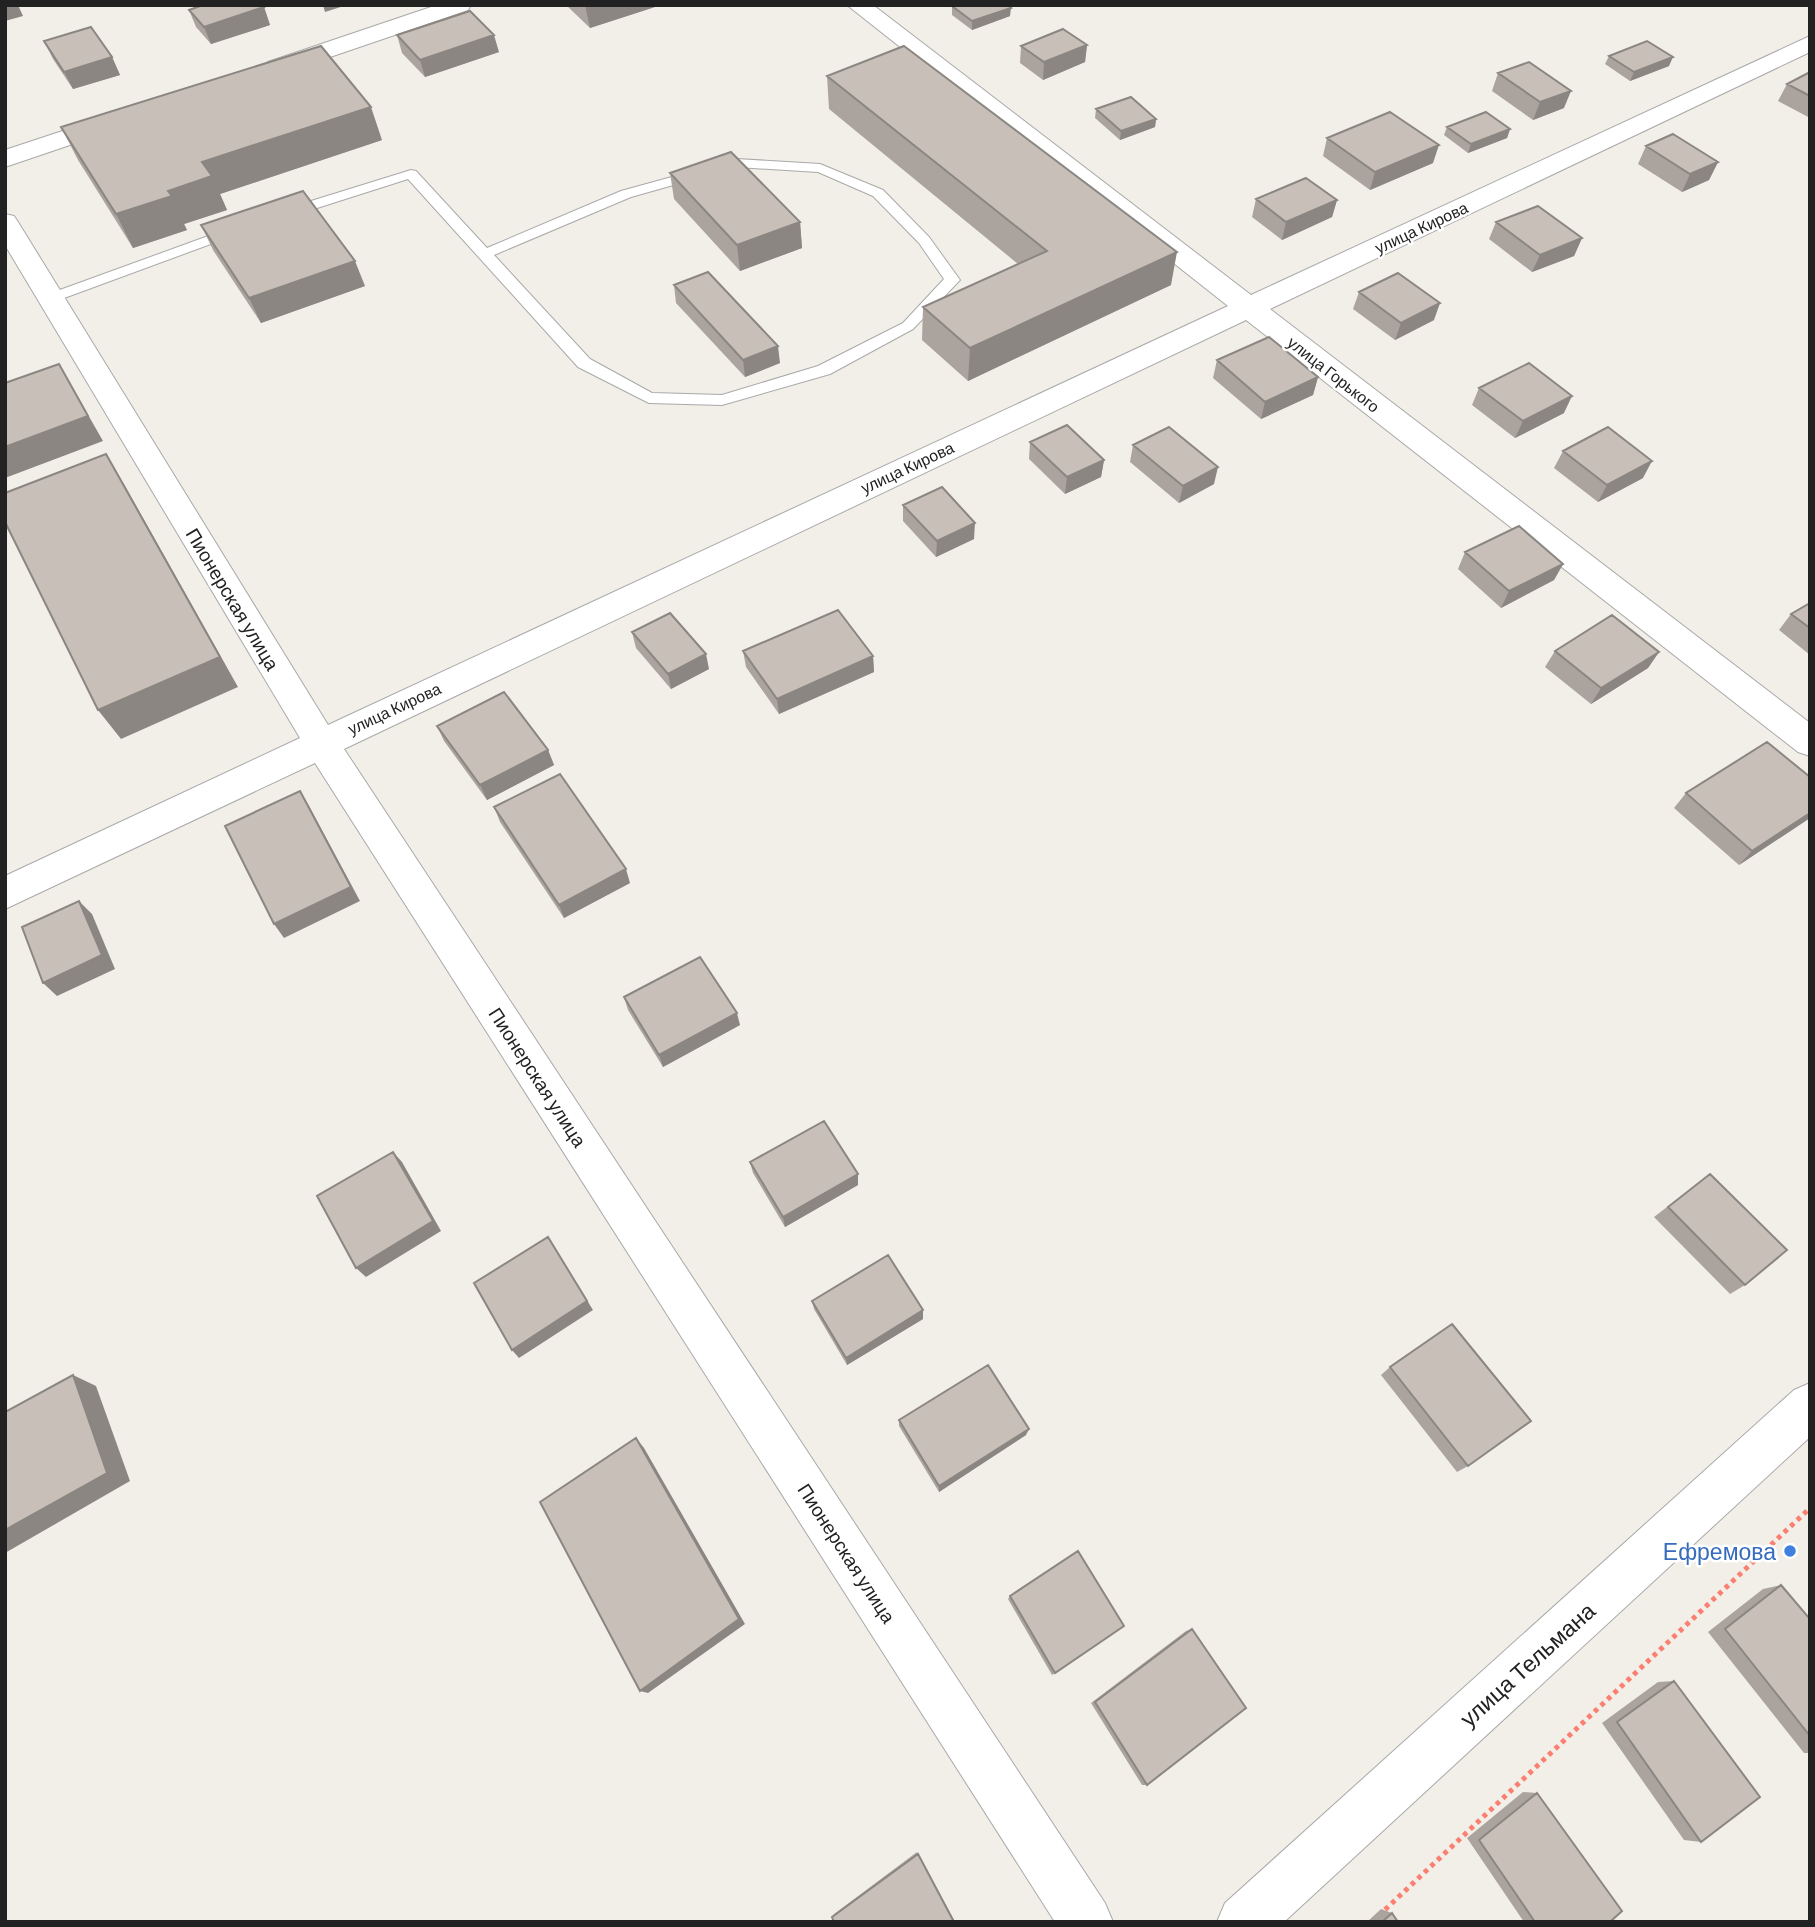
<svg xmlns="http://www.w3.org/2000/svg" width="1815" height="1927" font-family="Barlow,sans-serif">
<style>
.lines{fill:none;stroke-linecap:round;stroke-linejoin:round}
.service-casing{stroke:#a9a9a9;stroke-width:2}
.minor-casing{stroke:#a9a9a9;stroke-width:2}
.tertiary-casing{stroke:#a9a9a9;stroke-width:2}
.path{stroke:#fa8072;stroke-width:5;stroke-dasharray:4.5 4.5;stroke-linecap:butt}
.service{fill:#fff;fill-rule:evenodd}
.minor{fill:#fff;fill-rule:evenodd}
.tertiary{fill:#fff;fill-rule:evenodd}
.wall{fill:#aba49e}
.shaded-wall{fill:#8b8681}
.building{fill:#c7bfb8;stroke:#8b8681;stroke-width:2}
.shop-dot{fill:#3f7fe0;stroke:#fff;stroke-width:2.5}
.labels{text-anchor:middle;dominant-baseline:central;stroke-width:5;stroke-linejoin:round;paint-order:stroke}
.far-street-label{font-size:16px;fill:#222;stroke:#fff}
.street-label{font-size:19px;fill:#222;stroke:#fff}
.near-shop-label{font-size:23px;fill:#366cbe;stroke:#fff;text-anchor:end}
.near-street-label{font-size:23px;fill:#222;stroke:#fff}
</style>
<rect width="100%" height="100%" fill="#f2efe9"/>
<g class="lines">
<defs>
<path id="service" d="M737,159l83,5 63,26 46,47 31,43 -47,49 -83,45 -108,31 -73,-2 -71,-36 -170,-188 -116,37 -5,1 -7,-4 2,-3 129,-40 5,1 71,77 134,-57zM737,167l81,5 55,24 46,47 25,36 -41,44 -85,43 -96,29 -70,-2 -62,-34 -96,-104 137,-58z
M233,227l5,1 2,3 -2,3 -182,67h-10l-3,-3 3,-3z"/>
<path id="minor" d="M437,5h34l-3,5 -182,62 -9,2 -9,-2 -3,-5 3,-5z
M847,5h26l378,290 559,-259v16l-540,257 540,414v33l-12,-4 -552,-432 -902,429 761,1154 8,19h-58l-740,-1159 -310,146v-33l295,-138 -295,-493v-31l9,2 4,6 310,503 900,-419z
M117,113l9,3 4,5 -4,5 -121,41v-17z"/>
<path id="tertiary" d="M1810,1383v54l-526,485h-67l8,-19 569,-513z"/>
</defs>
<use href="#service" class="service-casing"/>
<use href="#minor" class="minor-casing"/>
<use href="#tertiary" class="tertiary-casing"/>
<path class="path" d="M1372,1922l438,-414"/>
<use href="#service" class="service"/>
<use href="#minor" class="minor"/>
<use href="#tertiary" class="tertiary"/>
</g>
<path class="wall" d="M566,5h95l-71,23z
M952,6l58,10 -38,14 -20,-15z
M264,7l6,18 -59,19 -15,-17 -7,-17z
M397,35l102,17 -74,25 -23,-24z
M44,41l68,16 8,18 -47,14 -20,-30z
M1087,45l-2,17 -42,18 -23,-17 1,-17z
M1609,56l60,10 -39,15 -25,-17z
M1810,72v46l-32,-17 9,-17z
M1498,73l66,35 -31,12 -41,-29z
M827,76l344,209 -203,96 -46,-41 1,-33 95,-43 -189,-155z
M1096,109l60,10 -1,8 -35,13 -25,-22z
M61,127l321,13 -162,54 7,16 -43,14 3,6 -54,18 -55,-88z
M1447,127l63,2 -3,9 -39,15 -24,-18z
M1327,138l106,25 -63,27 -47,-34z
M1646,146l72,16 -9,18 -27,12 -44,-28z
M670,173l130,49 2,26 -62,23 -66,-72z
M1256,199l81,1 -5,17 -50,23 -30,-23z
M1496,222l86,16 -8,18 -42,16 -43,-33z
M201,225l164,61 -104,37 -48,-73z
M674,285l106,78 -35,14 -69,-74z
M1359,292l75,28 -39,20 -42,-31z
M1217,360l101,17 -5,18 -52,24 -48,-41z
M1479,388l85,25 -49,25 -43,-33z
M1030,442l74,18 -3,17 -36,17 -36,-35z
M1133,445l81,39 -35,19 -49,-41z
M1563,451l80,27 -45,24 -44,-34z
M903,505l71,34 -38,18 -33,-36z
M1465,552l98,12 -9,16 -53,28 -43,-39z
M1810,603v52l-31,-25 12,-16z
M632,632l77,37 -38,20 -35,-41z
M743,651l130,5 1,16 -95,42 -33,-47z
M1555,651l104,1 -11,16 -57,36 -46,-37z
M437,726l111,24 6,15 -67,35 -43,-59z
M1810,777v41l-71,47 -65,-57 12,-15z
M494,807l136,76 -66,35 -64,-96z
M624,997l116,28 -77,42 -35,-57z
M750,1162l108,12v11l-73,42 -32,-54z
M1710,1174l35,111 -15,9 -76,-77z
M812,1301l111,9v9l-76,46 -33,-56z
M1390,1367l78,99 -11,6 -76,-97z
M899,1420l127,15 -87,57 -40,-66z
M1781,1585l29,34v134h-6l-96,-121 55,-43z
M1010,1596l114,30 -72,49 -44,-76z
M1192,1629l-45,156h-5l-51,-82 95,-72z
M1674,1681l27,161 -17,-2 -82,-117 56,-41z
M1523,1792l14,1 73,129h-86l-57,-84z
M917,1852l38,70 -123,-5 2,-3z
M1381,1909l11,4 6,9h-31z"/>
<path class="shaded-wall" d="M5,5h13l5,11 -18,5z
M323,5h24l-22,7z
M585,5h76l-71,23z
M264,7l6,18 -59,19 -7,-17z
M1011,8l-1,8 -38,14v-9z
M494,35l5,17 -74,25 -5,-17z
M1087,45l-2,17 -42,18 1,-18z
M112,57l8,18 -47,14 -9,-17z
M1673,57l-4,9 -39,15 4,-9z
M1571,91l-7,17 -31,12 7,-18z
M371,107l11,33 -162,54 7,16 -43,14 3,6 -54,18 -17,-34 52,-23 34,-29z
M1156,119l-1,8 -35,13 1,-9z
M1510,129l-3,9 -39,15 3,-9z
M1439,145l-6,18 -63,27 5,-18z
M1718,162l-9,18 -27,12 8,-18z
M1337,200l-5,17 -50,23 4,-18z
M800,222l2,26 -62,23 -3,-26z
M1582,238l-8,18 -42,16 8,-17z
M1177,252l-6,33 -203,96 2,-33z
M355,261l10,25 -104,37 -12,-25z
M1440,303l-6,17 -39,20 6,-17z
M778,346l2,17 -35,14 -2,-17z
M59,364l44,77 -98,37v-31z
M1318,377l-5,18 -52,24 4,-17z
M1572,396l-8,17 -49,25 8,-17z
M106,454l19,32 113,201 -117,52 -23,-29z
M1104,460l-3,17 -36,17 2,-17z
M1652,461l-9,17 -45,24 9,-17z
M1218,467l-4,17 -35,19 4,-17z
M975,523l-1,16 -38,18 1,-16z
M1563,564l-9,16 -53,28 8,-17z
M1659,652l-11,16 -57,36 10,-16z
M706,654l3,15 -38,20 -3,-15z
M873,656l1,16 -95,42 -2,-15z
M548,750l6,15 -67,35 -7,-15z
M300,791l9,15 51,95 -76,37 -10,-14z
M1810,813v5l-71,47 13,-14z
M626,869l4,14 -66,35 -5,-13z
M79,901l13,13 23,55 -58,27 -14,-13z
M737,1013l3,12 -77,42 -4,-12z
M393,1152l9,10 39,69 -75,46 -10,-9z
M858,1174v11l-73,42 -2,-10z
M548,1237l45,73 -74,48 -7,-8z
M923,1310v9l-76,46 -1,-7z
M73,1375l23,11 34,95 -125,72v-23z
M1029,1429l-3,6 -87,57v-6z
M636,1438l8,10 101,176 -97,69 -8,-2z
M917,1852l38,70h-1z"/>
<path class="building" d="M203,5h59l2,2 -60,20 -15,-17z
M955,5h52l4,3 -39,13 -20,-15z
M470,11l24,24 -74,25 -23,-25z
M91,27l21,30 -48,15 -20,-31z
M1063,29l24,16 -43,17 -23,-16z
M1647,41l26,16 -39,15 -25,-16z
M321,46l50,61 -169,55 10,14 -44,15 4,5 -56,18 -55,-87z
M904,46l273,206 -207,96 -47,-41 124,-56 -220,-175z
M1529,62l42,29 -31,11 -42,-29z
M1810,72v24l-23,-12z
M1131,97l25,22 -35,12 -25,-22z
M1390,112l49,33 -64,27 -48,-34z
M1486,112l24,17 -39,15 -24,-17z
M1673,134l45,28 -28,12 -44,-28z
M731,152l69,70 -63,23 -67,-72z
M1306,178l31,22 -51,22 -30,-23z
M303,191l52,70 -106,37 -48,-73z
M1538,206l44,32 -42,17 -44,-33z
M708,272l70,74 -35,14 -69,-75z
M1398,273l42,30 -39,20 -42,-31z
M1269,337l49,40 -53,25 -48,-42z
M1529,363l43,33 -49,25 -44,-33z
M59,364l29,52 -83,31v-64z
M1067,425l37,35 -37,17 -37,-35z
M1169,427l49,40 -35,19 -50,-41z
M1608,427l44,34 -45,24 -44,-34z
M106,454l114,203 -122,53 -93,-188v-29z
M942,487l33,36 -38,18 -34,-36z
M1519,526l44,38 -54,27 -44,-39z
M1810,603v25l-19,-14z
M838,610l35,46 -96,43 -34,-48z
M670,613l36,41 -38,20 -36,-42z
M1612,615l47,37 -58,36 -46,-37z
M504,692l44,58 -68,35 -43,-59z
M1767,742l43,35v36l-58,38 -66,-58z
M560,774l66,95 -67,36 -65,-98z
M300,791l51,96 -77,37 -49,-98z
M79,901l23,54 -59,28 -21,-56z
M700,957l37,56 -78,42 -35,-58z
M824,1121l34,53 -75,43 -33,-55z
M393,1152l40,69 -77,47 -39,-72z
M1710,1174l77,76 -42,35 -77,-78z
M548,1237l39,64 -75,49 -38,-67z
M888,1255l35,55 -77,48 -34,-57z
M1452,1324l79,97 -63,45 -78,-99z
M988,1365l41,64 -90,57 -40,-66z
M73,1375l34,98 -102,57v-118z
M636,1438l103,181 -99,72 -100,-189z
M1078,1551l46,75 -69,47 -45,-77z
M1781,1585l29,34v117l-85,-107z
M1192,1629l54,79 -99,77 -52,-83z
M1674,1681l86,116 -59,45 -84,-120z
M1537,1793l85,118 -12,11h-75l-56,-82z
M918,1854l36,68h-120l-2,-5z
M1392,1913l6,9h-16z"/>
<circle class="shop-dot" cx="1790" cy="1551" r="7"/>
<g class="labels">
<g class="far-street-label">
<text transform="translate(1421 227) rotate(-25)">улица Кирова</text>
<text transform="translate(1334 374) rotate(38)">улица Горького</text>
<text transform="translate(907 467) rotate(-25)">улица Кирова</text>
<text transform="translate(394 708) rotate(-25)">улица Кирова</text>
</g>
<g class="street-label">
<text transform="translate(233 599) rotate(59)">Пионерская улица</text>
<text transform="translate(538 1077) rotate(57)">Пионерская улица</text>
<text transform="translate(847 1553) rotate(57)">Пионерская улица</text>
</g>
<g class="near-shop-label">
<text x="1776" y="1551">Ефремова</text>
</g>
<g class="near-street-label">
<text transform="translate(1527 1664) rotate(-42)">улица Тельмана</text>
</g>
</g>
<rect width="1815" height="1927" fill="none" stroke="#222222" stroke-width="14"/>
</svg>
